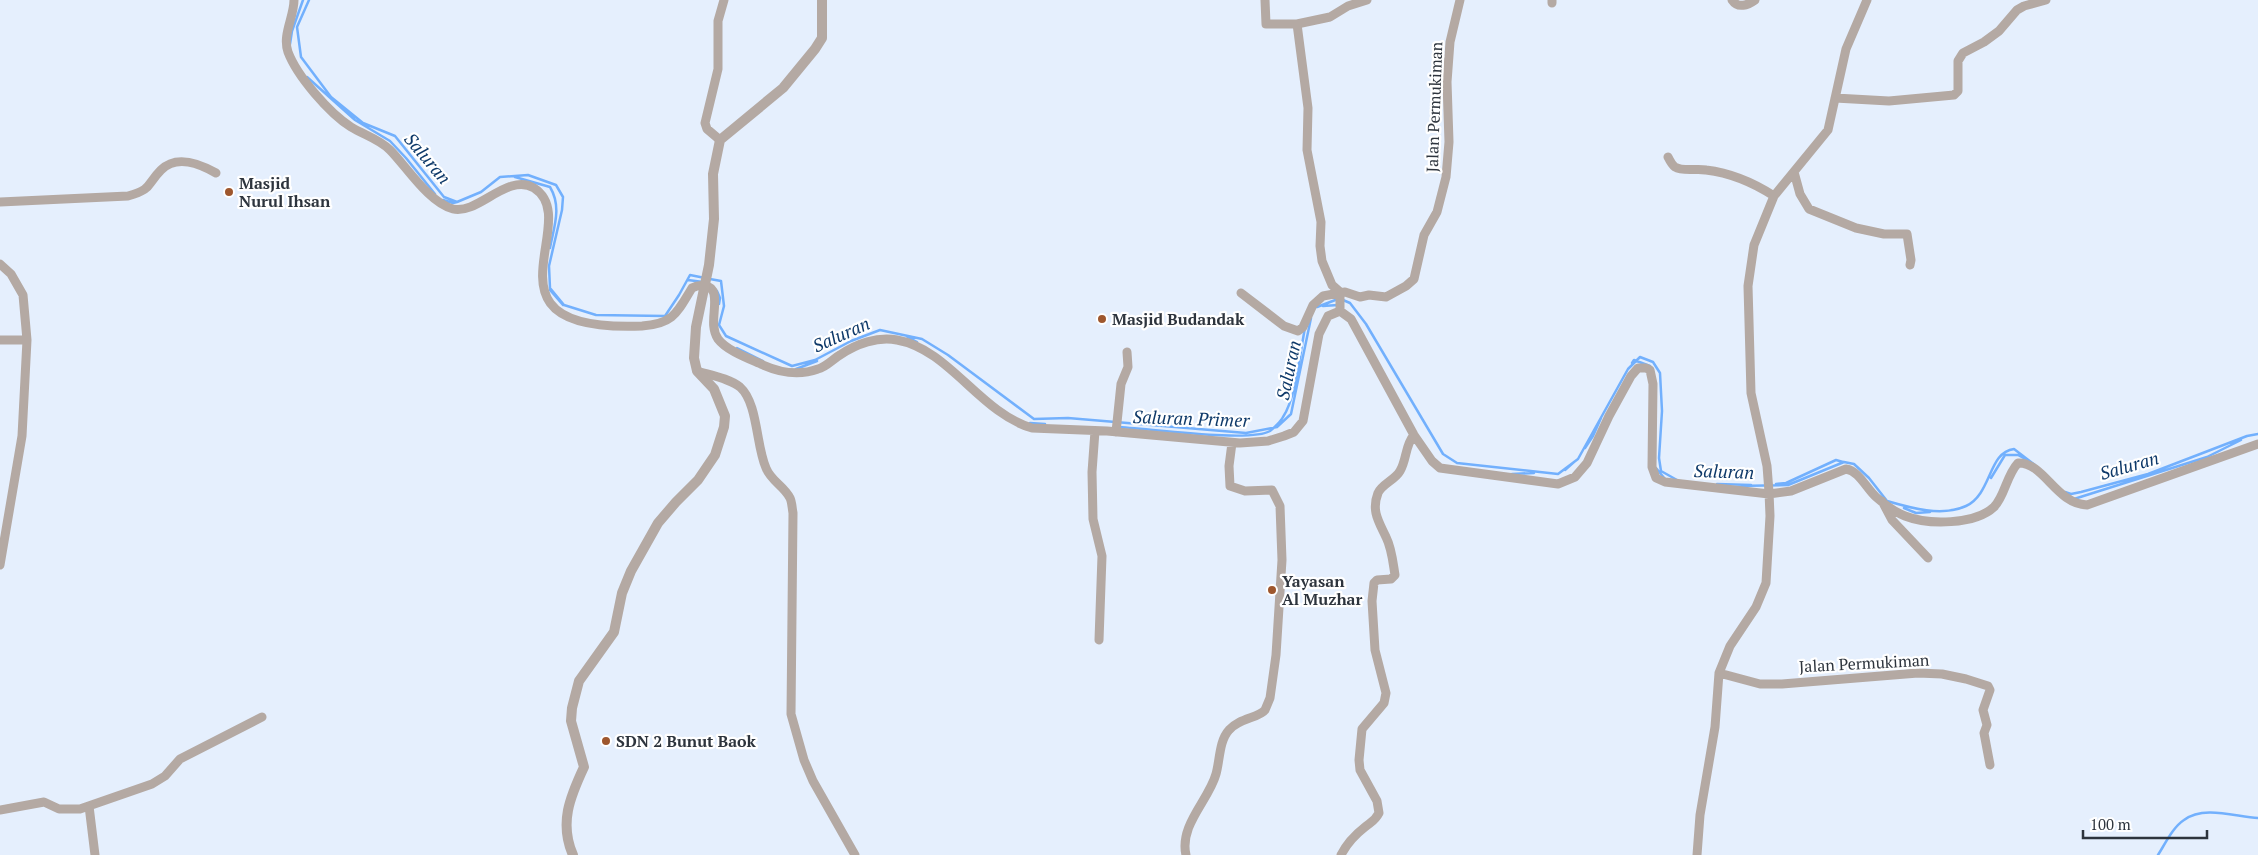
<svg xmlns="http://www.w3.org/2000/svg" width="2258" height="855" font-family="'PT Serif',serif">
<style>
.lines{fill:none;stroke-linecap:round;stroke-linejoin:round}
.stream{stroke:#72b0fd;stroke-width:2.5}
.minor{stroke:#b4a9a3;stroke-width:9}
.tertiary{stroke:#b4a9a3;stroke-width:10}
.poi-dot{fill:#9e572e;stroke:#fff;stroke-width:2}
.labels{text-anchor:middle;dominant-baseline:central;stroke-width:4.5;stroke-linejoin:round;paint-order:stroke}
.street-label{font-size:16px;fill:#2d343d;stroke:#fff}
.poi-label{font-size:16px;font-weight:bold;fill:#2d343d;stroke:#fff;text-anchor:start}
.water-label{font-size:18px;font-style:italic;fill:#0e3969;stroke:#fff}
</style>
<rect width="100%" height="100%" fill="#e5effd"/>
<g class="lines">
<path class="stream" d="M309,0l-12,27 4,30 30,40 32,26 32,13 49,61 13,5 24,-10 19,-15 28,-2 28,10 7,12 -1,13 -13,56 1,22 14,17 32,10 69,1 14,-21 11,-20 15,3
M290,44l2,-13 11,-31
M307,77l48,43 35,21 16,17 29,36
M515,177l35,10c12,20 4,40 0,61
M443,200l10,3 4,-1
M710,279l11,2 3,25 -5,19 7,11 66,30 23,-6 36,-19 29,-11 42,9 26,16 86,64 34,-1 178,15 31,-6 14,-13 20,-96
M688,280l15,2
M550,290l13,15
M717,291l3,7 -1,6
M1343,300l7,3 16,21 77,130 14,9 101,11 20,-15 50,-90 12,-12 13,5 7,11 2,38 -3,47 2,13 16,9
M1323,306l15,-1
M1317,307l21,-8
M906,336l11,6
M737,348l26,13
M1632,363l2,-3 16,6
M796,369l21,-8
M1030,423l15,1
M1117,427c29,1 133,16 153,4 4,-3 11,-10 13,-14 13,-19 17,-65 22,-89
M1585,448l8,-12 8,-18
M1656,468l9,11
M1565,470l9,-8
M1512,474l22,-1
M1991,478l14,-23h13l11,6
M1717,484l34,1
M1776,484l10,-1 50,-23 7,2
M1735,486l53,-1 56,-23 10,2 15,14 18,23c24,7 55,16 79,5 26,-12 22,-54 48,-57l21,16
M2065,492l6,2 10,-2 67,-18 99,-38 11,-2
M2074,499l133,-42 34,-17
M1904,508l12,5 14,-1
M2158,855c7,-11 15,-28 26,-35 20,-15 52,-3 74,-2"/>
<path class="minor" d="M294,0c0,17 -12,35 -6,52 9,24 41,61 63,75 13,8 28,12 39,23 16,16 39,53 63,59 25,6 55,-37 81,-21 52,33 -65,145 108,138 31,-2 35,-13 50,-38 7,-4 20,-4 22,6 3,15 -5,31 4,45 9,12 32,20 45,26 18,8 36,11 55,4 8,-2 15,-10 22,-14 16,-11 38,-19 57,-15 52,9 83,73 135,88l75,3 133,12 28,-2 16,-5 10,-4 9,-11 16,-87 9,-18 12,-5 11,8 63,116 18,26 8,7 118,16 17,-7 12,-14 22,-47 22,-40 7,-8h8l4,2 3,14 -1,83 4,11 9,4 104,12 22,-3 55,-22c13,2 20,19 30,28 8,7 19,15 29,19 23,9 70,9 89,-9 11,-11 12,-31 24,-44 26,-1 38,41 69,42l171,-61
M1265,0l1,24h31l11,84 -1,42 14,72 -1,24 2,15 10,24 8,7v19
M1552,0v3
M1732,0c6,9 16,5 23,0
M1297,24l33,-7 18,-11 19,-6
M1835,98l54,3 65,-6 4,-4v-30l5,-8 21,-11 15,-11 18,-21 7,-4 22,-6
M720,140l-13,-11 -2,-6 13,-54v-48l6,-21
M1668,157c2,4 4,8 7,10 8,5 22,1 31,3 25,3 48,13 68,26
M1794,172l6,22 9,15 47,19 28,6h23l4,26 -1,5
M0,202l128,-6c25,-7 18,-11 33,-26 16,-16 39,-6 55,3
M0,264l11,10 12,21 4,45 -5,96 -22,129
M1241,293l43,33 14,5 5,-4 10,-22 10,-9 22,-4 15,5 9,-2 17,2 20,-11 8,-7 10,-44 13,-23 9,-35 3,-35 -2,-60 3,-40 10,-42
M0,340h27
M697,371c13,4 32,7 43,16 18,16 16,59 26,81 5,13 18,18 24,30 2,4 2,10 3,15l-2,201 13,46 9,21 42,74
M1095,431l-3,41 1,47 9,37 -3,84
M1116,432l5,-48 7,-17 -1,-15
M1882,501l10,19 36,38
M1719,673l41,11h22l136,-11 24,1 24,5 22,7 2,4 -7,20 4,15 -3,8 6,32
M89,806l6,49
M0,810l44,-8 15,7h21l72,-25 13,-8 15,-17 82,-42
M1186,855c-7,-30 23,-55 30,-81 4,-14 3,-33 13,-44 10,-12 30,-12 36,-20l5,-12 6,-43 6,-95 -2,-54 -8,-16 -27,1 -15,-5 -1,-20 3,-23
M1341,855c5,-10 15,-21 24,-28 6,-5 10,-6 14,-14l-2,-12 -17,-31 -1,-10 3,-31 22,-26 2,-10 -11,-43 -3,-49 2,-18 3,-3 14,-1 4,-4c-2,-12 -3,-26 -9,-38 -7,-15 -15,-26 -8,-44 4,-9 17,-13 22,-22 7,-12 5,-26 14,-36
M1697,855l3,-40 15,-88 4,-54 11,-27 26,-39 10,-24 4,-67 -1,-24 -2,-26 -16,-73 -3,-107 6,-41 20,-49 54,-66 18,-81 21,-49"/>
<path class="tertiary" d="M573,855c-14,-32 -3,-58 11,-88l-13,-46 1,-13 7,-27 35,-49 8,-39 9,-22 27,-48 18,-21 22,-22 17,-25 9,-28 1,-11 -11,-27 -17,-18 -3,-13 2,-31 13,-62 5,-46 -1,-45 7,-34 63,-52 32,-39 7,-11v-38"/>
</g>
<g class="poi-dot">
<circle cx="229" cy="192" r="5"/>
<circle cx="1102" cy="319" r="5"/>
<circle cx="1272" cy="590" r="5"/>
<circle cx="606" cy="741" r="5"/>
</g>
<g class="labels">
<g class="street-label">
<text transform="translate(1434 107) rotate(-88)">Jalan Permukiman</text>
<text transform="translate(1864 663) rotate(-3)">Jalan Permukiman</text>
</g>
<g class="poi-label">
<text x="239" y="183">Masjid<tspan x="239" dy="18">Nurul Ihsan</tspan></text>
<text x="1112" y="319">Masjid Budandak</text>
<text x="1282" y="581">Yayasan<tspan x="1282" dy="18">Al Muzhar</tspan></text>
<text x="616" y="741">SDN 2 Bunut Baok</text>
</g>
<g class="water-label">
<text transform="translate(428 158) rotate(50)">Saluran</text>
<text transform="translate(841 334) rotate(-24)">Saluran</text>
<text transform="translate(1288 370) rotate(-78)">Saluran</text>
<text transform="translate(1191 418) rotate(2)">Saluran Primer</text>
<text transform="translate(2129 465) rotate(-16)">Saluran</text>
<text transform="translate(1724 471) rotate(2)">Saluran</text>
</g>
</g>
<path d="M2083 830v8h124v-8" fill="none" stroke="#2d343d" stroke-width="2.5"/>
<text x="2090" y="830" font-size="15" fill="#2d343d" stroke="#ffffff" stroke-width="4" paint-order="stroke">100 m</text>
</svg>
